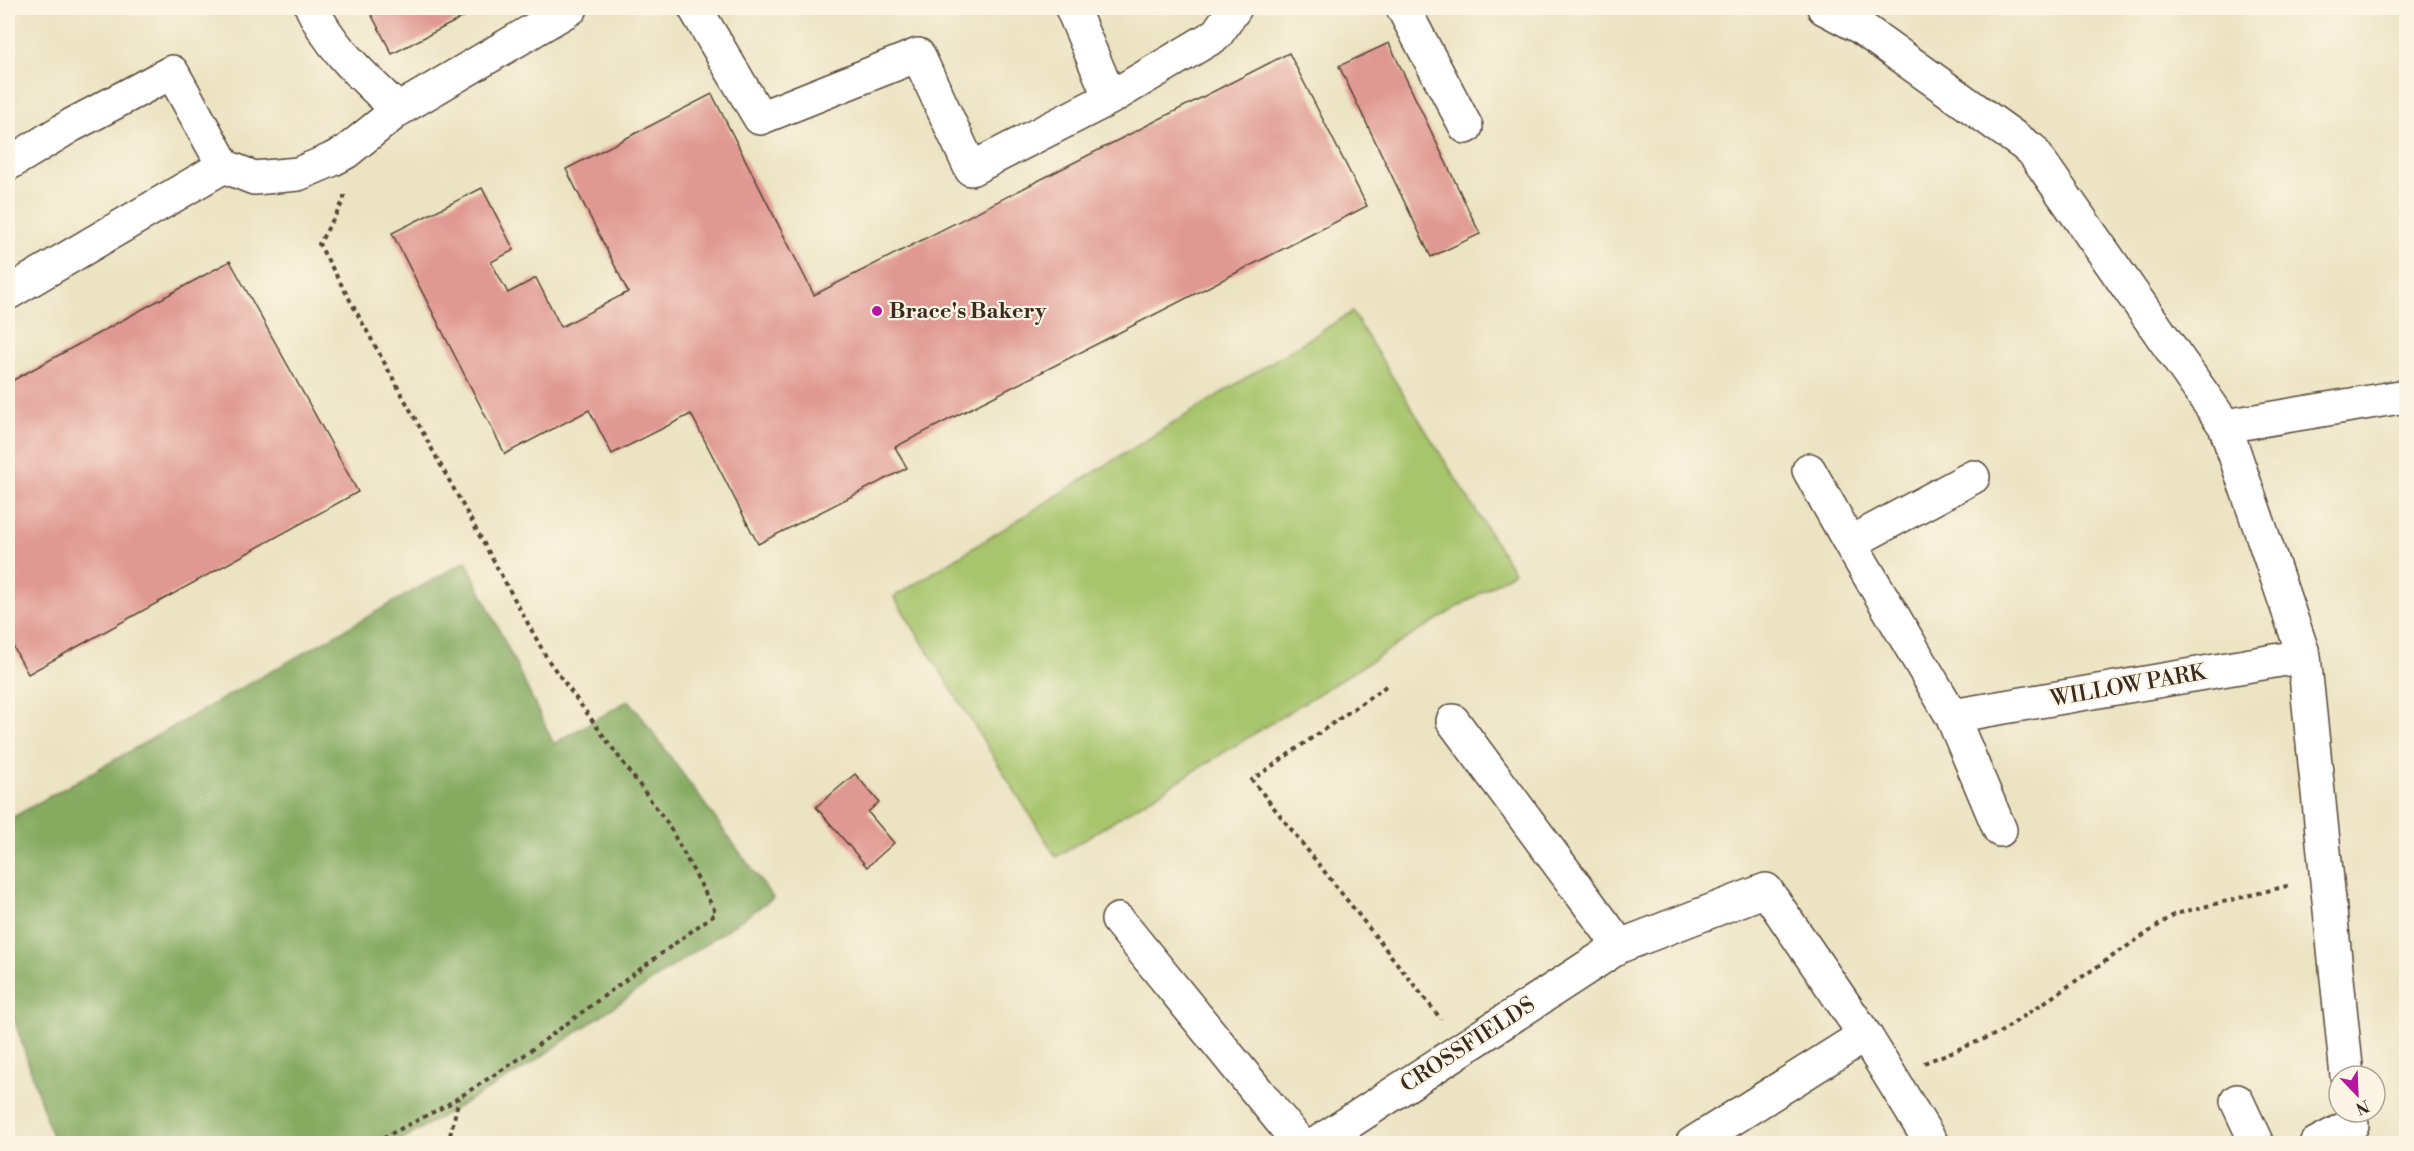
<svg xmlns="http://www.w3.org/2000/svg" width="2414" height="1151" font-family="'Libre Bodoni',serif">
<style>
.green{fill:#a7c56c;stroke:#717845;stroke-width:1.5}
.forest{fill:#85aa60;stroke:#606a3f;stroke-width:1.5}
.building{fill:#e09992}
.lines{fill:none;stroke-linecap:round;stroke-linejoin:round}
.minor-casing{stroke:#564637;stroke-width:36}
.path{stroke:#564637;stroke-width:4;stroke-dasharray:4.5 4.5;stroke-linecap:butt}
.minor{stroke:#fff;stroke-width:33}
.poi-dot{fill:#b5179e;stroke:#fcf5e5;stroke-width:2}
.labels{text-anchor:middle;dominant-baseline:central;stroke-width:4.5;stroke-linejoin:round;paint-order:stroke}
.poi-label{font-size:22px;font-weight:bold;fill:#3b2a1e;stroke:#fcf5e5;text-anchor:start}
.street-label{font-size:22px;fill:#3b2a1e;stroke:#fcf5e5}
</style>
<rect width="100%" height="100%" fill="#fcf5e5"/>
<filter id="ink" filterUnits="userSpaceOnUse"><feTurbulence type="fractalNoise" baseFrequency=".0167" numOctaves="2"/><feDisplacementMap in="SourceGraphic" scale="12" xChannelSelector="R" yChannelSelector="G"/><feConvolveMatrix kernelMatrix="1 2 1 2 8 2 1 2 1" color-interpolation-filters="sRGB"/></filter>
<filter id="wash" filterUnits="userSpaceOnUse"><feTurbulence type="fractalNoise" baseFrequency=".008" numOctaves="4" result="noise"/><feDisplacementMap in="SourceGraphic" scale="24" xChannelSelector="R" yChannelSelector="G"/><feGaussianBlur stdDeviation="1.35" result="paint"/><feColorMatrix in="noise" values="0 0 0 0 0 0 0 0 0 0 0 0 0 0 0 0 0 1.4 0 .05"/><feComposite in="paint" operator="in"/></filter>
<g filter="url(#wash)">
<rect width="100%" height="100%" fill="#ece3c2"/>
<path class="green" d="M1352,312l162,260 -458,285 -162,-260z"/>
<path class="forest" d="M466,561l88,183 75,-44 144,198 -250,171 -127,74h-342l-46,-143v-180z"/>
<g id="blocks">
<path class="building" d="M368,8h113l-89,46z
M1389,43l91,191 -49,23 -92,-191z
M1289,53l78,153 -472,241 12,21 -149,76 -67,-130 -79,40 -23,-44 -84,44 -113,-221 90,-45 32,62 -23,12 17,31 28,-15 25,49 67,-35 -62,-123 146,-75 102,201z
M230,261l128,231 -330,182 -20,-37v-254z
M855,774l24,28 -11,10 26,31 -27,24 -51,-60z"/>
</g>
</g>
<g filter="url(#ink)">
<use href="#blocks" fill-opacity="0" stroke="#564637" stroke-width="1.5"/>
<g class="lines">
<defs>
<path id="minor" d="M312,8c19,41 54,71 86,102
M695,8l65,110 158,-63 53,114 139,-71 -38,-90
M1403,8l63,119
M1824,8l36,19 172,123 193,276 79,230 43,420
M1110,98l106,-63 19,-27
M8,164l64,-39 100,-53 52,94 30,12 44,-4 33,-14 15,-8 52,-42 173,-102
M8,293l216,-127
M2225,426l181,-30
M1809,470l41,73 102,173 352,-60
M1850,543l123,-66
M1952,716l48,114
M1453,721l167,225
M1118,920l182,224
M2237,1101l20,43
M1316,1144l304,-198 146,-56 99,145
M1692,1144l173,-109 67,109
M2316,1144l36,-19"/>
</defs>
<use href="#minor" class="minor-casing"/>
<path class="path" d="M344,195v5l-25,44 229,416 120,164 48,89 -197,146 -72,46 -76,39
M1386,686l-134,94 189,239
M1924,1063l75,-30 176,-119 116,-29
M448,1144l11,-46"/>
<use href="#minor" class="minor"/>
</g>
</g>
<circle class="poi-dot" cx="877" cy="311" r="6"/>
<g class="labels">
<g class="poi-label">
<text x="889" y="311">Brace's Bakery</text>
</g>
<g class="street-label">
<text transform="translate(2128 686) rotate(-10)">WILLOW PARK</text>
<text transform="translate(1468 1045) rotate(-33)">CROSSFIELDS</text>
</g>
</g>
<rect width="2414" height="1151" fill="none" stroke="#fcf5e5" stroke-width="30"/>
<g transform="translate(2357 1094) rotate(157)"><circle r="28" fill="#fcf5e5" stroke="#afa495" stroke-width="1.5"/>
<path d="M0-4.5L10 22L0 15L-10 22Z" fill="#b5179e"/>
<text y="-9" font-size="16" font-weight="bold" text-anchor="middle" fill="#3b2a1e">N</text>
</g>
</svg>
